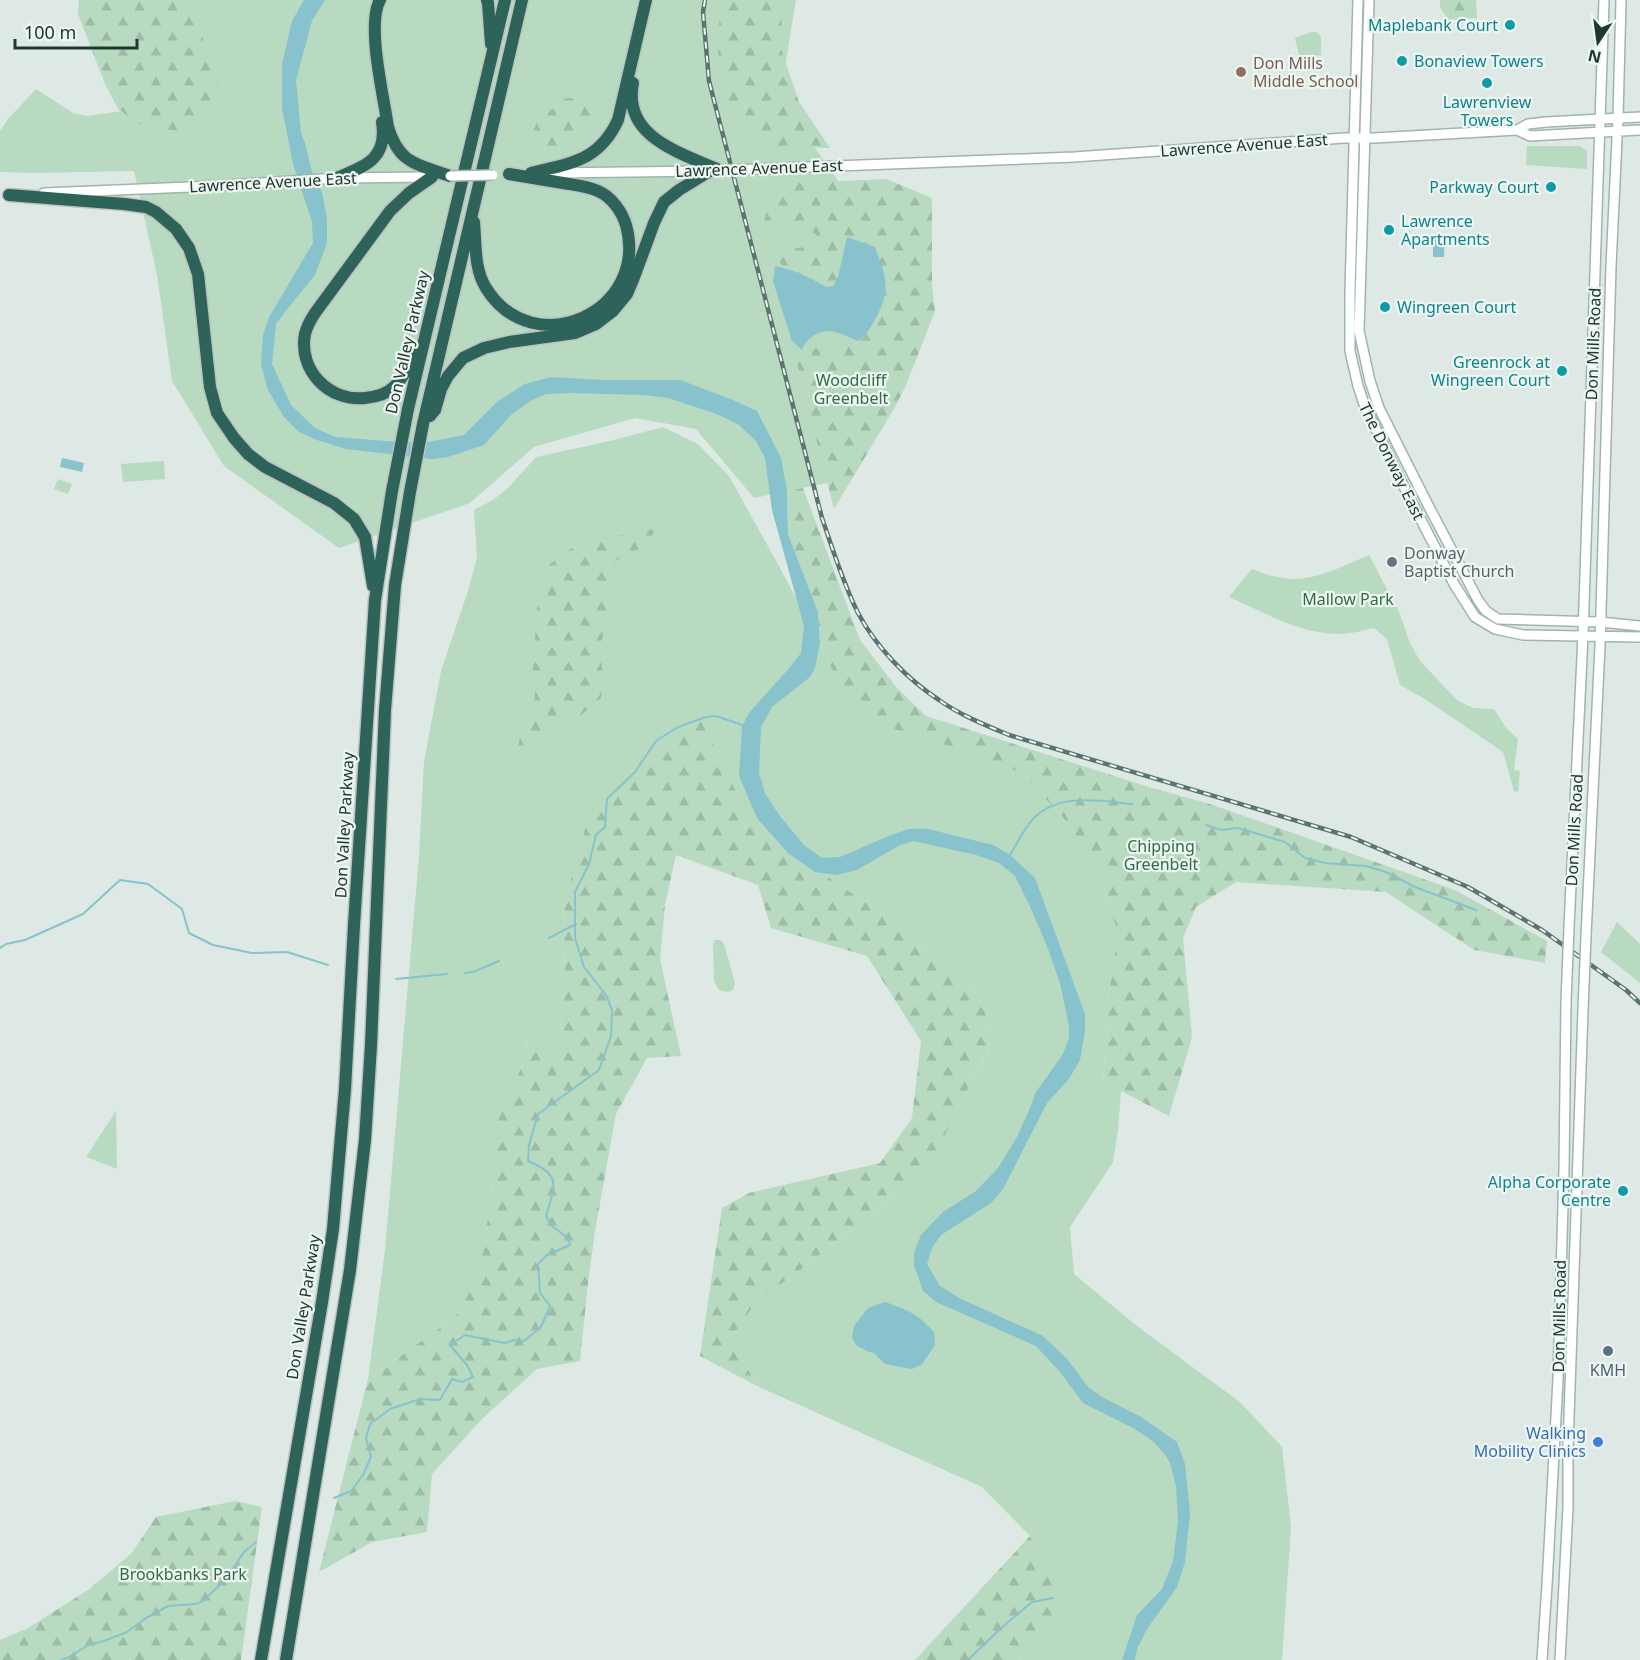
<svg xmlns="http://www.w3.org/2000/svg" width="1640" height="1660" font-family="'Noto Sans',sans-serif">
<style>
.green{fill:#b7dac1}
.forest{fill:url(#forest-firs)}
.water{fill:#87c2cd}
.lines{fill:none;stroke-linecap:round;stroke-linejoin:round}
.stream{stroke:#87c2cd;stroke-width:2}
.secondary-casing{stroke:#9eb5ad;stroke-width:12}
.highway-casing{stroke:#bcc3c2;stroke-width:15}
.secondary{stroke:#fff;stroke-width:9}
.highway{stroke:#2d6359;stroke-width:12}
.rail-casing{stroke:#5a746e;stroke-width:4.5}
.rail{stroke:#eef6f2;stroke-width:2;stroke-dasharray:7;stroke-linecap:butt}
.secondary-bridge-casing{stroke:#9eb5ad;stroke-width:12;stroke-linecap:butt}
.secondary-bridge{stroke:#fff;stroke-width:9}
.culture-dot{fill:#0f9aa8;stroke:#eef6f2;stroke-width:2}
.education-dot{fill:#8d6e63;stroke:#eef6f2;stroke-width:2}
.worship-dot{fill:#6b7280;stroke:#eef6f2;stroke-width:2}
.service-dot{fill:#5c6f8a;stroke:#eef6f2;stroke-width:2}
.shop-dot{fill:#3f7fe0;stroke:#eef6f2;stroke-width:2}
.labels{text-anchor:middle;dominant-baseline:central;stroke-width:4.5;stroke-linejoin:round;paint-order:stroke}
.culture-label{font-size:16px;fill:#0d838f;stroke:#eef6f2;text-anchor:end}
.education-label{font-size:16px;fill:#785e54;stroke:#eef6f2;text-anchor:start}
.street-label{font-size:16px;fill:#203832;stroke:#eef6f2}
.park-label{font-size:16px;fill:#2c6d46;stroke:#eef6f2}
.worship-label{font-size:16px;fill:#5b616d;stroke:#eef6f2;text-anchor:start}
.service-label{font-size:16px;fill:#4e5e75;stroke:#eef6f2}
.shop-label{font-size:16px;fill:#366cbe;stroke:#eef6f2;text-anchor:end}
</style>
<defs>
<pattern id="forest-firs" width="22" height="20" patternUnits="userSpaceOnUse" patternTransform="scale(1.5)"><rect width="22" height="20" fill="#b7dac1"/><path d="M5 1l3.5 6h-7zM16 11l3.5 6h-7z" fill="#9dbca6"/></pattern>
</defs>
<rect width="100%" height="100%" fill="#dee9e5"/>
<path class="green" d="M78,0h718l-16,98 129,184 -58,196 -97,20 -58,-69 -61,-11 -101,29 -64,56 -131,45 -115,-82 -52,-85 -15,-106 -23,-104 -98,2 -36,-1v-41l8,-12 28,-30 37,24 14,3 35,-5 -4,-18z
M1311,32h6l4,5v18l-21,4 -5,-21z
M1527,146h53l7,5v18l-61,-4z
M663,427l35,17 31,32 51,92 40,75 19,42 130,67 52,21 41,43 36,55 20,62 -9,59 -6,91 18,8 -3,39 -5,32 -43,65 4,47 63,52 104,77 41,44 9,80 -9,133h-263l42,-53 -31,-71 -48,-49 -225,-101 -15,-28 -8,-24 24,-35 33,-22 91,-70 24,-26 65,-99 18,-32 2,-26 -16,-34 -97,-79 -125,-85 -53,-108 -135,183 -1,43 1,34 -5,55 -3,17 -9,4 -21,-18 -1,19 -13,33 -24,114 -4,43 -11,40 -20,33 -86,61 17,-129 34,-394 5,-94 17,-91 28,-83 8,-31 -3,-47 19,-10 14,-11 29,-32 74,-16z
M164,461l1,18 -42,3 -2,-18z
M58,479l14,5 -4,10 -14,-5z
M1369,555l30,57 11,31 10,18 38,40 15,7 21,1 12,19 12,11 -4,31 6,1 -2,21 -4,-1 -11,-39 -78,-53 -25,-14 -13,-46 -13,-11c-12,3 -25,6 -37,6 -38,-1 -74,-22 -108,-37l23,-28c13,5 26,10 41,10 23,1 55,-15 76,-24z
M1617,922l23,22v39l-39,-31z
M715,940h6l3,4 11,39 -2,7 -5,2 -9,-2 -5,-9 -1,-37z
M116,1111l1,58 -31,-12z"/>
<path class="forest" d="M79,0h116l1,23 18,41 8,39 -25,20 -16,8 -36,-4 -27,-18 -13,-25 -27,-70z
M719,0h64l-3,46 19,56 31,46 -62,-2c-11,-13 -28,-28 -37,-42 -20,-31 -10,-70 -12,-104z
M1440,0h36l1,18 -29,2 -8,-13z
M586,96l14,14 -5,20 -25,16 -43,2 12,-32 10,-4 13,-13z
M886,179l46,19v87l3,26 -29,74 -11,22 -61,102 -40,-158 64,-10 6,-4 -17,-100 -9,40 -4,9 -8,1 -12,-7 -32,-13 -6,-14 2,-8 22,3 13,-5 3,-9 -52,-12 6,-27 7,-11z
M803,488l57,152 37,48 29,28 226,72 55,15 248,87 92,51 -2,22 -71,-13 -88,-58 -150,-10 -40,25 -13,31 9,99 -23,79 -48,-25 -18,-8 6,-91 9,-59 -20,-62 -36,-55 -41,-43 -52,-21 -72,-22 -31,-14 -27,-31 -19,-42 -2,-31 -30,-78 -1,-43z
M643,529l12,1c-8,16 -23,24 -39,30l-4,8 -1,19 -11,65 4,30 -3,16 -24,21 -25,4 -31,36 -4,-5 4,-22 10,-16 4,-19 -2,-27 4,-62 13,-44 20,-15z
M700,717l53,109 125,85 97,79 16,34 -2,25 -18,33 -37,75 -28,24 -24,26 -91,70 -33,22 -24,35 8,24 15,28 -57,-30 22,-148 27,-15 131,-30 32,-45 9,-77 -54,-85 -96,-28 -13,-43 -82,-30 -11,50 -5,54 21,97 -34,2 -31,56 -21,117 -7,53 -8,77 -43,8 -54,49 -51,56 -5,58 -55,10 -53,30 49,-193 86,-61 20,-33 11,-40 4,-43 4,-18 3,-59 17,-37 13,-33 1,-20 15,14h13l5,-16 5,-55 -1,-34 1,-43 23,-82 60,-60z
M235,1501l27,6 -21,153h-241v-20l28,-12 60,-38 43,-36 25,-37z
M1030,1536l32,71 -43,53h-104z"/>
<path class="water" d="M304,0h21l-13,21 -16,59 5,53 4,10 9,37 8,12 5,27v24l-12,32 -27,33 -12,16 -4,40 19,41 24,23 20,9 63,5h31l35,-7 34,-34 27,-17 26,-7 51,3h78l53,20 24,11 24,47 6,33 1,43 30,78 2,31 -5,25 -5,9 -38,30 -11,20 -2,46 6,20 14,22 25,30 18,13 18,-1 51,-22 18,-6h19l65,16 17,10 25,23 50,136v17l-5,29 -11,19 -22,24 -44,86 -12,14 -50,32 -9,13 -5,16 13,22 21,13 82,37 25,24 20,27 14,10 39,20 36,25 8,22 5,49 -5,49 -8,25 -30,42 -10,20 -2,11h-13l15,-45 25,-26 11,-28 5,-40 -2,-35 -6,-23 -4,-7 -13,-15 -20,-13 -50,-25 -23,-31 -24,-26 -100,-44 -13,-11 -9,-26v-12l7,-18 22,-23 33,-21 22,-23 19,-31 10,-22 9,-23 27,-38 6,-16v-12l-9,-43 -13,-37 -19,-44 -13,-26 -16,-13 -23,-8 -63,-14 -13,4 -43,25 -21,5 -21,-3 -27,-19 -31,-35 -18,-42 3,-50 7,-13 42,-47 10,-13 3,-27 -32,-116 -7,-52 -9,-17 -18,-17 -24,-11 -46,-15 -24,-3 -74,-2 -24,1 -14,6 -21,15 -27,30 -36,12 -16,2 -86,-10 -32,-10 -15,-7 -15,-15 -16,-27 -7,-25 2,-30 6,-18 44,-74 -1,-21 -19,-58 -11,-56v-44l10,-43z
M1433,234l12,1 -1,22h-11z
M847,237l28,10c12,32 17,44 -2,76 -4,7 -7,13 -15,18 -7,-3 -22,-10 -29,-10 -12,0 -24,9 -27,19l-10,-9 -19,-60 2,-15c17,3 36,12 51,21l7,-1 5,-9z
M62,458l22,5 -2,9 -22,-5z
M885,1302c24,9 32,11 49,30l1,13 -13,19 -10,5 -27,-5 -11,-11 -5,-1 -12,-6 -5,-8 2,-12 14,-18z"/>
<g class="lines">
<path class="stream" d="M1206,825l15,5 17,-2 47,14 20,16 20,5 41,3 20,6 29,15 61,23
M1010,855c7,-12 14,-26 23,-36 25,-27 67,-18 100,-15
M549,938l27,-14
M0,948l6,-4 19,-4 58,-26 37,-34 28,4 34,25 7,24 24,12 39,8 35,-1 41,13
M465,973l8,-1 26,-11
M396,979l51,-5
M334,1498l17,-7 12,-16 8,-18 -5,-19 4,-14 20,-15 30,-10 20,1 12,-21 10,3 11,-5 -6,-12 -17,-20 15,-10 40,8 9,-3 10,1 17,-14 9,-21 -10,-13 -2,-29 9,-9 23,-10 -2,-7 -16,-12 -6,-10c9,-31 16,-41 -18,-55l1,-16 9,-31 61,-44 12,-34 1,-26 -6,-15 -22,-28 -9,-29v-46l14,-28 7,-29 9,-8 2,-28 28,-27 21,-31 22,-14 28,-10 10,-1 29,10
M61,1660l8,-3 21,-13 11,-2 26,-10 19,-14 22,-12 29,-2 7,-4 21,-20 19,-28 12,-10
M968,1660l32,-31 32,-27 21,-4"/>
<defs>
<path id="secondary" d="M1358,0l-8,292v59l8,35 7,21 37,76 52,101 21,33 20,12 28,6 117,2
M1369,0l-10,331 11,50 9,27 49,97 50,95 8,11 12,8 102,3 40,4
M1517,130l13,6 110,-6
M758,169l316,-12 270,-19h30l143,-8 11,-6 18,-2 94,-5
M549,173l160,-2
M44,193l170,-7 123,-8 95,-1
M1569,927l14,-291 21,-636
M1586,936l14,-290 11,-380 7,-148 3,-118
M1542,1660l5,-75 11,-206 6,-209 2,-168
M1560,1660l8,-152v-62l15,-436"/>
<path id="highway" d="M380,0c-14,24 4,98 8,127 11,37 29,37 62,49
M487,0l1,3 3,41
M633,83c-11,54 48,70 86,87
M531,173c40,-10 68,-12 87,-53l28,-120
M337,178c28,-12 51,-19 45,-56
M9,195l115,9 22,3 10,5 20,17 13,19 9,26 12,113 7,26 17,25 14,16 17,13 69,36 20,16 11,18 8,49
M474,222c2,22 0,47 12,66 47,76 164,24 140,-63 -4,-13 -14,-28 -28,-34 -11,-5 -23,-6 -35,-8 -18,-3 -36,-6 -54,-9
M417,350c-6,12 -12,26 -22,36 -8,8 -19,11 -30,12 -36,4 -67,-28 -60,-64 2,-8 6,-15 10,-21l75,-102 19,-18 23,-16
M430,416l5,-6 6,-21 7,-13 15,-18 21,-10 25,-6 66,-9 21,-9 17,-13 14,-17 6,-14 21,-57 10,-21 15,-12 31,-19
M261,1660l61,-358 11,-73 12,-140 9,-164 21,-325 17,-109 16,-82 97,-409
M286,1660l64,-390 15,-130 6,-95 14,-335 10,-125 15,-93 13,-68 99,-424"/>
</defs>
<use href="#secondary" class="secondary-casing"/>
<use href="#highway" class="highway-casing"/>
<use href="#secondary" class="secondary"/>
<use href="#highway" class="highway"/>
<defs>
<path id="rail" d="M705,0l-2,12 6,69 113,437c11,32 21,65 36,95 18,34 49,66 81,87 21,15 46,25 70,35l342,102 117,50 74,43 84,60 14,13"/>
</defs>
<use href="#rail" class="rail-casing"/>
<use href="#rail" class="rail"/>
<defs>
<path id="secondary-bridge" d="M720,170l38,-1
M450,176l43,-1
M1566,1002l3,-75
M1583,1010l3,-74"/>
</defs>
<use href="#secondary-bridge" class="secondary-bridge-casing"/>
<use href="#secondary-bridge" class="secondary-bridge"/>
</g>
<g class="culture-dot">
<circle cx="1510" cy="25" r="6"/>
<circle cx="1402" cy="61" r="6"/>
<circle cx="1487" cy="83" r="6"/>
<circle cx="1551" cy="187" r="6"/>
<circle cx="1389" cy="230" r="6"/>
<circle cx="1385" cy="307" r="6"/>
<circle cx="1562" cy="371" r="6"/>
<circle cx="1623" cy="1191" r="6"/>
</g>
<circle class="education-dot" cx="1241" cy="72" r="6"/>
<circle class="worship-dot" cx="1392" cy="562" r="6"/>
<circle class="service-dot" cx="1608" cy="1351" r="6"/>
<circle class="shop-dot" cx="1598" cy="1442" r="6"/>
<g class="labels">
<g class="culture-label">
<text x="1498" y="25">Maplebank Court</text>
<text x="1414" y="61" text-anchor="start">Bonaview Towers</text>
<text x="1487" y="102" text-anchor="middle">Lawrenview<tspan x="1487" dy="18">Towers</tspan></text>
<text x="1539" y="187">Parkway Court</text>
<text x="1401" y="221" text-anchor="start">Lawrence<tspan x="1401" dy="18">Apartments</tspan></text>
<text x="1397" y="307" text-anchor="start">Wingreen Court</text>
<text x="1550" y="362">Greenrock at<tspan x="1550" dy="18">Wingreen Court</tspan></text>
<text x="1611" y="1182">Alpha Corporate<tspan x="1611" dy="18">Centre</tspan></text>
</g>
<g class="education-label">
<text x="1253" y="63">Don Mills<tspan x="1253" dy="18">Middle School</tspan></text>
</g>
<g class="street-label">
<text transform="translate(1244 145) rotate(-4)">Lawrence Avenue East</text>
<text transform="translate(759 168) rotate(-2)">Lawrence Avenue East</text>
<text transform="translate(273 182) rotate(-3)">Lawrence Avenue East</text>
<text transform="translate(407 342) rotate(-77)">Don Valley Parkway</text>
<text transform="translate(1593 344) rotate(-88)">Don Mills Road</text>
<text transform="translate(1392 461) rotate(64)">The Donway East</text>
<text transform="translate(344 825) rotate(-87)">Don Valley Parkway</text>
<text transform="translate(1574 830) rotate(-87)">Don Mills Road</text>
<text transform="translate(303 1307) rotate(-81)">Don Valley Parkway</text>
<text transform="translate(1559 1316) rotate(-89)">Don Mills Road</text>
</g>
<g class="park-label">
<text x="851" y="380">Woodcliff<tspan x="851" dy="18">Greenbelt</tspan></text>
<text x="1348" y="599">Mallow Park</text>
<text x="1161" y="846">Chipping<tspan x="1161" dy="18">Greenbelt</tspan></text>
<text x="183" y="1574">Brookbanks Park</text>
</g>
<g class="worship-label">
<text x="1404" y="553">Donway<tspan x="1404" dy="18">Baptist Church</tspan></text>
</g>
<g class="service-label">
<text x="1608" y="1370">KMH</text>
</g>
<g class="shop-label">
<text x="1586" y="1433">Walking<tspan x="1586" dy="18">Mobility Clinics</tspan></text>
</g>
</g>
<g transform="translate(1598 42) rotate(193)" stroke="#eef6f2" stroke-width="4.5" paint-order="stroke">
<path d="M0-4.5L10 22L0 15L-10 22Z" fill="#203832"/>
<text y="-9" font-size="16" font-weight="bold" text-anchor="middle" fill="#203832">N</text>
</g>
<path d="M15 39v9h122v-9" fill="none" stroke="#203832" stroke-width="3"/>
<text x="24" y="39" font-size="18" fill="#203832" stroke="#eef6f2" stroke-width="4.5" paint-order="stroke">100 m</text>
</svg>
